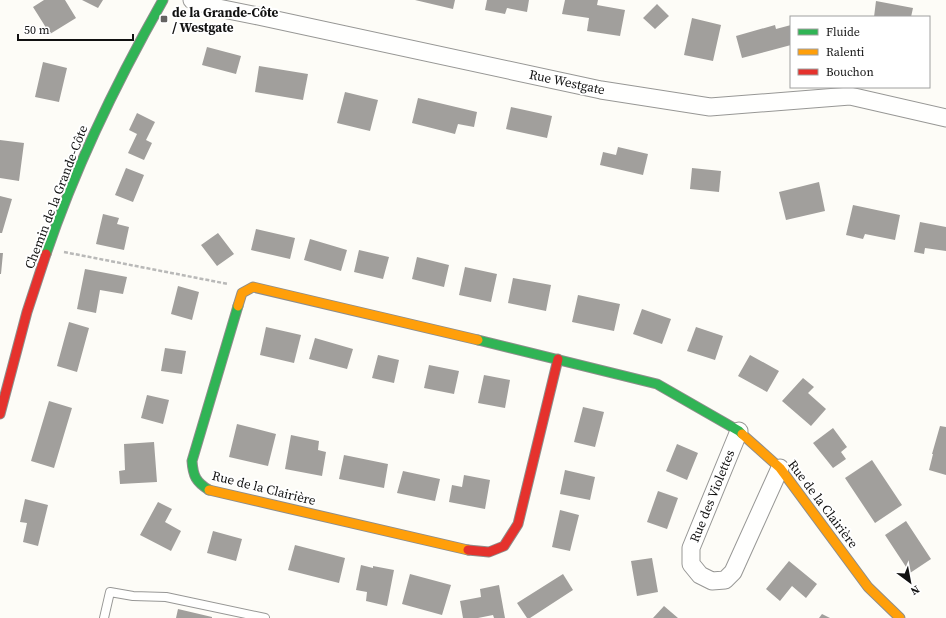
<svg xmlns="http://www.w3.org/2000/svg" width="946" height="618" font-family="'Source Serif 4',serif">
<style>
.building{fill:#a19f9c}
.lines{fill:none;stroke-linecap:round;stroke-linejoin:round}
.lane-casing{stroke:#979795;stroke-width:10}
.street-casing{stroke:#979795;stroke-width:19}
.fast-casing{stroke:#8e8d8b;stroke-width:11}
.slow-casing{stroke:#8e8d8b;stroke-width:11}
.jam-casing{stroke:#8e8d8b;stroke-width:11}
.path{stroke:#b9b9b8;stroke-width:2.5;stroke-dasharray:4 2;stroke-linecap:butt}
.lane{stroke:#fffffe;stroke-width:8}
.street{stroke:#fffffe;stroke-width:17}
.fast{stroke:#30b455;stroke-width:9}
.slow{stroke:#ff9f0a;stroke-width:9}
.jam{stroke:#e5322d;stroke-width:9}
.poi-dot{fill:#646362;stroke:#fff;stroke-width:1.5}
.labels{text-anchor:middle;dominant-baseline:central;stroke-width:4;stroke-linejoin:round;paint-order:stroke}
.poi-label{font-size:13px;font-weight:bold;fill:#111;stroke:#fff;text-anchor:start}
.street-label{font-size:13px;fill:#111;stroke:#fff}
</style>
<rect width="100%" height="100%" fill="#fdfcf7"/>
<path class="building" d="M44,0h21l11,18 -26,16 -17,-27z
M82,0h21l-5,8z
M415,0h40l-2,9z
M487,0h42l-2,12 -20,-4 -2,6 -20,-4z
M565,0h33l-1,5 28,5 -5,26 -33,-5 2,-13 -27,-4z
M876,1l37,7 -2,9h-37z
M657,4l12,12 -14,13 -12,-11z
M692,18l29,7 -8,36 -29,-6z
M775,25l1,4 15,-4v20l-49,13 -6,-22z
M207,47l34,9 -5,18 -34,-9z
M43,62l24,6 -8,34 -24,-5z
M259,66l49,8 -5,26 -48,-8z
M345,92l33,8 -8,31 -33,-8z
M418,98l59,14 -3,15 -16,-3 -3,10 -43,-11z
M511,107l41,9 -5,22 -41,-9z
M137,113l18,9 -9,18 6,3 -8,17 -16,-7 9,-19 -8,-4z
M0,140l24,3 -5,38 -19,-3z
M618,147l30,7 -5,21 -43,-10 3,-13 13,3z
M126,168l18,7 -11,27 -18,-7z
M692,168l29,3 -2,21 -29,-3z
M819,182l6,29 -39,9 -7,-28z
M0,196l12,3 -10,34h-2z
M853,205l47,10 -5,25 -30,-6 -2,5 -17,-4z
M103,214l16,4 -2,6 12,3 -5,23 -28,-6z
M920,222l26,5v24l-21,-3 -1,6 -10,-2z
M256,229l39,9 -5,21 -39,-9z
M218,233l16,21 -17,12 -16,-21z
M310,239l37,11 -6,21 -37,-11z
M359,250l30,7 -6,22 -29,-7z
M0,253h3l-2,21h-1z
M417,257l32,8 -5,22 -32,-8z
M465,267l32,7 -6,28 -32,-7z
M85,269l42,8 -4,17 -23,-4 -4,23 -19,-4z
M513,278l38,7 -5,26 -38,-8z
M178,286l21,6 -7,28 -21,-6z
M578,295l42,9 -6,27 -42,-9z
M642,309l29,10 -9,25 -29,-10z
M69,322l20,6 -12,44 -20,-6z
M266,327l35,8 -7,28 -34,-8z
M696,327l27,9 -8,24 -28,-9z
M315,338l38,11 -6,20 -38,-10z
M165,348l21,3 -4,23 -21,-3z
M378,355l21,5 -5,23 -22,-5z
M750,355l29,16 -12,21 -29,-16z
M429,365l30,6 -5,23 -30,-6z
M484,375l26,5 -5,28 -27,-5z
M803,378l11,9 -6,6 18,16 -15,17 -29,-25z
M147,395l22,5 -6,24 -22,-6z
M49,401l23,7 -18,60 -23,-7z
M583,407l21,5 -9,35 -21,-5z
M237,424l39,10 -8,32 -39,-9z
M940,426l6,1v48l-17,-5 4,-16h-1z
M833,428l14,19 -6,5 5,7 -13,9 -20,-25z
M291,435l28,6 -1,9 8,2 -4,24 -37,-7z
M154,442l3,40 -37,2 -1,-13 6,-1 -1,-26z
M677,444l21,9 -11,27 -21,-9z
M344,455l44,9 -4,24 -45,-9z
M872,460l30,45 -27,18 -30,-45z
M565,470l30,7 -5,23 -30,-6z
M403,471l37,8 -5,22 -38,-8z
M464,475l26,5 -5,29 -36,-7 3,-17 10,2z
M658,491l20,7 -11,31 -20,-7z
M25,499l23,6 -10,41 -15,-4 4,-19 -7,-1z
M158,502l14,7 -7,13 16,9 -10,20 -31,-16z
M560,510l19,5 -9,36 -18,-4z
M906,521l25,38 -21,14 -25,-38z
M213,531l29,8 -6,22 -29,-8z
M295,545l50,13 -6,25 -51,-13z
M652,558l6,34 -21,4 -6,-35z
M789,561l28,23 -11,14 -14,-12 -12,15 -14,-12z
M361,565l12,3v-2l21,4 -7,36 -21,-5 1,-9 -11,-2z
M410,574l41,11 -9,30 -40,-11z
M563,574l10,16 -43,28h-3l-10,-15z
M499,585l6,33h-11l-1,-3 -15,3h-15l-3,-17 21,-4 -1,-8z
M664,606l14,12h-25z
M178,609l34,8v1h-36z
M822,614l8,4h-11z"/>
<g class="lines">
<defs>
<path id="lane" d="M104,618l6,-26 23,4 33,1 99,21"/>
<path id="street" d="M192,0l26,8 40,8 343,74 109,17 140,-11 96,22
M739,431l-48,117v16l9,11 12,6 13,-1 8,-8 47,-104"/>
<path id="fast" d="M46,254c30,-89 71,-173 117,-254
M478,340l179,44 82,47 3,3
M209,490c-13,-8 -16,-14 -17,-29l46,-155"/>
<path id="slow" d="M238,306l4,-13 11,-6 225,53
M742,434l38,34 88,119 32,31
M209,490l259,60"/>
<path id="jam" d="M0,414l27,-102 19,-58
M468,550l21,2 15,-6 14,-22 40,-165"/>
</defs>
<use href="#lane" class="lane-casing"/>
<use href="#street" class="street-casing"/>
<use href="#fast" class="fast-casing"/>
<use href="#slow" class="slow-casing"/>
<use href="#jam" class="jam-casing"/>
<path class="path" d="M64,252l164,32"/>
<use href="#lane" class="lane"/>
<use href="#street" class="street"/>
<use href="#fast" class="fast"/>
<use href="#slow" class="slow"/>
<use href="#jam" class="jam"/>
</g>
<rect class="poi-dot" x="160" y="15" width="8" height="8" rx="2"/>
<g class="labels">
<g class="poi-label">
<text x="172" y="12">de la Grande-Côte<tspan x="172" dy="15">/ Westgate</tspan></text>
</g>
<g class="street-label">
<text transform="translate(567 82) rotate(12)">Rue Westgate</text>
<text transform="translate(56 197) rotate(-69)">Chemin de la Grande-Côte</text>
<text transform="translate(264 488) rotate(14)">Rue de la Clairière</text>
<text transform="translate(712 496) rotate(-68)">Rue des Violettes</text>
<text transform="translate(823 504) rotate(53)">Rue de la Clairière</text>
</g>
</g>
<rect x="790" y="16" width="140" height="72" fill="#ffffff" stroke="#a0a0a0"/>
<rect x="798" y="29" width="20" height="6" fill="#30b455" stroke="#a0a0a0"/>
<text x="826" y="36" font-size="12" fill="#111111">Fluide</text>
<rect x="798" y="49" width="20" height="6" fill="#ff9f0a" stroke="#a0a0a0"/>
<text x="826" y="56" font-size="12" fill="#111111">Ralenti</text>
<rect x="798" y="69" width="20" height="6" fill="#e5322d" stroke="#a0a0a0"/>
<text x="826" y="76" font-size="12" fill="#111111">Bouchon</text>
<g transform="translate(910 582) rotate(148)" stroke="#ffffff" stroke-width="3" paint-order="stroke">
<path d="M0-3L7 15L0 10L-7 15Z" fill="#111111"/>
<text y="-6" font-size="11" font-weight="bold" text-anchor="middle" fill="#111111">N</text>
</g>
<path d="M18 34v6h115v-6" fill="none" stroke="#111111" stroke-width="2"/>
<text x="24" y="34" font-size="12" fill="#111111" stroke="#ffffff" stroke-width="3" paint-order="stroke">50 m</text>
</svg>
